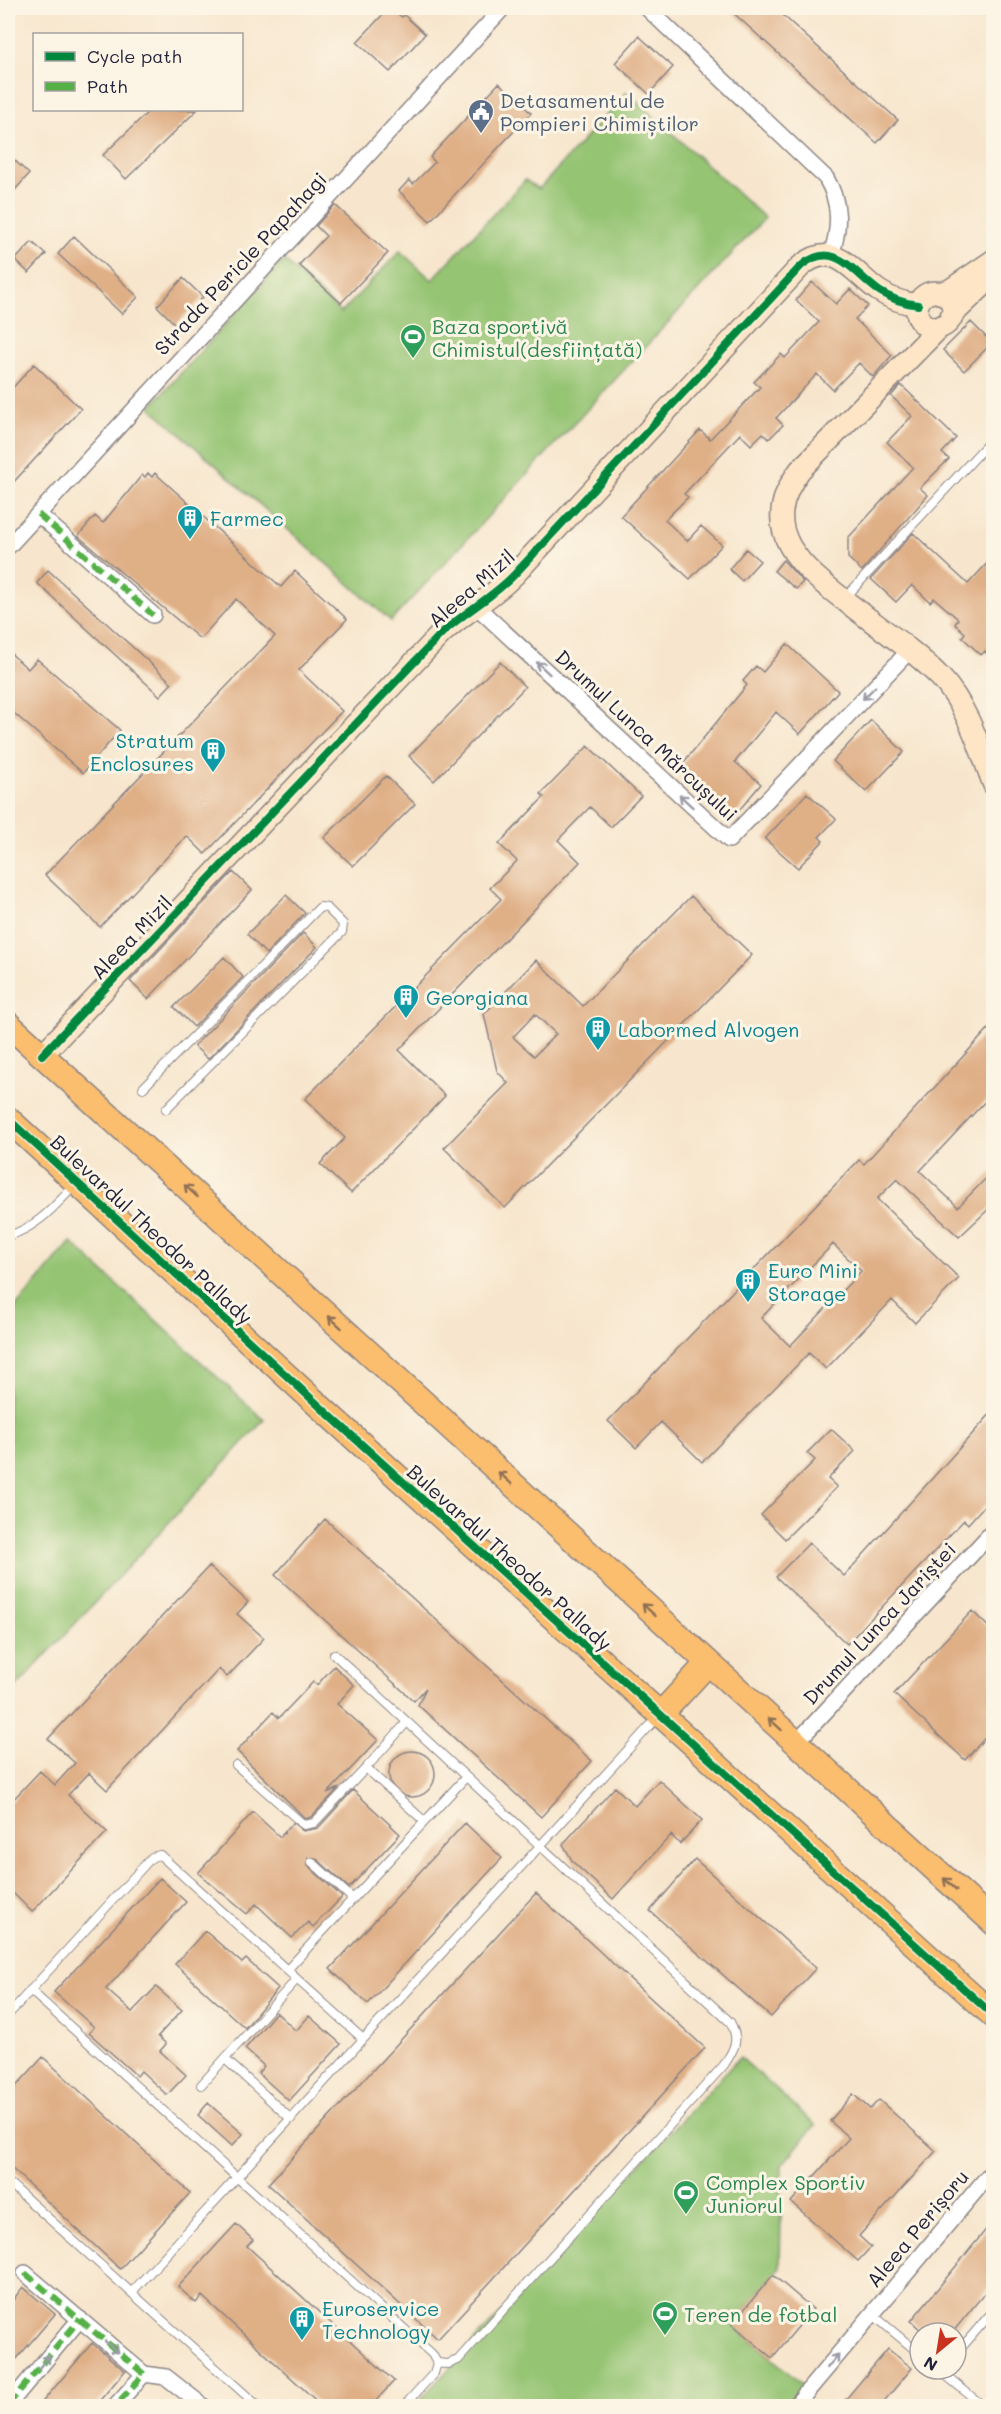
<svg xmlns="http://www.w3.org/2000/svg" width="1001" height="2414" font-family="Mali,sans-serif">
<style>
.green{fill:#95c473;stroke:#5c7357;stroke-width:1.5}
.building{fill:#dfaf86;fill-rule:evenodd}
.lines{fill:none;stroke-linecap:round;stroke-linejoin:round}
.lane-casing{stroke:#8c8484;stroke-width:10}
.street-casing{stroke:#8c8484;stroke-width:18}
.secondary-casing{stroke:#8c8484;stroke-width:24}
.primary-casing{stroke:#8c8484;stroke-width:27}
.lane{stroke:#fff;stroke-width:8}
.street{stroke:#fff;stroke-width:15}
.secondary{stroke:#fde5c5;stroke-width:21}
.primary{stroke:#fbbd6e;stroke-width:24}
.quiet{stroke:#55b146;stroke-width:6;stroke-dasharray:12 6;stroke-linecap:butt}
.cycleway-casing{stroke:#fcf5e5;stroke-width:11}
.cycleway{stroke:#00873e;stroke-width:8}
.oneway{stroke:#9c9ca7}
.oneway2{stroke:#8e7054}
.labels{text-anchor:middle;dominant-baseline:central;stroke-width:6;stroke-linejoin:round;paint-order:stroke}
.service-label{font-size:20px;fill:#4e5e75;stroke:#fcf5e5;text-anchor:start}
.street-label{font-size:20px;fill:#22223b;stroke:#fcf5e5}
.leisure-label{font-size:20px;fill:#27864d;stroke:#fcf5e5;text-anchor:start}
.culture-label{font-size:20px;fill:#0d838f;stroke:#fcf5e5;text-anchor:start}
</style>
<rect width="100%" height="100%" fill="#fcf5e5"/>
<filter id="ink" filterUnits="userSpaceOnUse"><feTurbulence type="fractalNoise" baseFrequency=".0167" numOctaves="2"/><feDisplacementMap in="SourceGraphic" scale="12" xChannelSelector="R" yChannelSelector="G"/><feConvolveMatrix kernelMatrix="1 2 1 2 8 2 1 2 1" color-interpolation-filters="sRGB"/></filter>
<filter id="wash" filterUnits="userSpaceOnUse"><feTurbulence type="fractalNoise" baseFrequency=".008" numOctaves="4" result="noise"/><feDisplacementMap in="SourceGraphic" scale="24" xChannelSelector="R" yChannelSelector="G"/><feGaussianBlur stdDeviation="1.35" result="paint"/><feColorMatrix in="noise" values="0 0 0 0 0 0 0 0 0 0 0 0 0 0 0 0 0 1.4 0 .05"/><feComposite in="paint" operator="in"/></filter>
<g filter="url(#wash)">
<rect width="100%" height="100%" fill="#f7e6cd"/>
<path class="green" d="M627,92l138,126 -374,403 -241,-214 134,-147 57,53 59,-62 32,29 93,-100 14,9z
M71,1242l193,178 -256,276v-380z
M740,2057l75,68 -33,40 -2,102 -48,57 73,63 -17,19h-374z"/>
<g id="blocks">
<path class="building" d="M389,8l13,9 2,-2 21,19 -35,38 -33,-30z
M728,8h47l123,112 -21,23z
M639,36l34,31 -24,27 -34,-31z
M499,83l32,30 -101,108 -31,-30 10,-11 4,4 22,-22 -5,-5z
M150,110h47l-71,69 -23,-24z
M8,154l21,20 -21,24z
M335,205l53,48 -47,50 -42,-38 27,-29 -10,-10z
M74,236l64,61 -16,17 -64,-60z
M32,242l14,12 -17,19 -14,-13z
M183,278l20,19 -27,28 -19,-19z
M812,282l24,22 14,-15 18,17 -13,13 37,36 -19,22 -14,-14 -26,27 -16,-16 -41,44 7,7 -14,14 -6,-6 -12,12 -11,-11 -56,60 4,3 -23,23 22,21 14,-15 21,19 -32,34 -69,-63 79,-86 10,9 50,-52 -6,-5 27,-28 4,4 34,-36 -23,-22z
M971,322l21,21 -28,28 -21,-21z
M34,364l47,45 -73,79v-95z
M901,385l55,53 -14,15 7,6 -29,29 8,7 -66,76 -14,-13v-20l65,-71 -26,-25 25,-26 -21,-20z
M148,473l4,4 3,-4 126,114 14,-16 52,48 -48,51 43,41 -137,143 -18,-18 -87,91 -55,-52 230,-239 -39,-37 -36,40 -122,-103 17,-20 8,7 39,-48 3,2z
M913,533l55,51 25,-27v102l-8,-8 -4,4 -19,-18 3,-4 -10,-9 3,-5 -24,-21 -4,4 -18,-17 -16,17 -25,-23z
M746,549l14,12 -18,20 -13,-12z
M783,560l20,22 -7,7 -22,-18z
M48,570l124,113 -12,13 -123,-113z
M787,644l51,47 -38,43 -24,-22 -41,50 26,22 -26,31 -56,-47 68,-83 -4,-4 13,-15 7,6z
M8,651l20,18 9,-10 83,71 -37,43 -75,-65z
M500,662l25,25 -91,94 -25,-25z
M871,720l33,32 -38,40 -33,-31z
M588,746l53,50 -30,31 -21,-20 -32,33 22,22 -181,188 46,46 -94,97 -31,-29 25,-26 -40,-39 196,-200 -11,-11 27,-27 -18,-17 45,-47 -3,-3z
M386,776l29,28 -62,62 -29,-28z
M807,793l29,26 -17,18 4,4 -25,27 -33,-29z
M233,872l19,18 -104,109 -18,-18z
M286,895l19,18 -39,41 -19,-20z
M691,896l61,59 -247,253 -61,-60 64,-65 -11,-12 -13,-57 52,-54 47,46zM535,1014l21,20 -22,22 -21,-19z
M303,933l14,14 -109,112 -14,-13z
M224,957l19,20 -49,50 -20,-20z
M993,1024v69l-73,78 38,36 35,-36v34l-34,32 -62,-58 -20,20 82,79 -44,45 -23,-23 -66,69 -17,-16 -107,109 -41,-40 -25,26 -28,-27 251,-261 5,4zM833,1244l28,27 -71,75 -29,-28z
M993,1411v85l-25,28 -4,-4 -117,124 -71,-67 33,-34 35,33z
M831,1429l24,22 -27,28 9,8 -52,52 -24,-24 54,-55 -8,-7z
M325,1519l267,242 -51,56 -123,-112 8,-17 -12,13 -139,-126z
M209,1566l39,36 -11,12 27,24 -37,39 -8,-8 -112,121 -18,-17 -21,22 39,37 -75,80 -24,-24v-83l32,-34 15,14 20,-22 -27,-24z
M972,1611l21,20v98l-28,31 -71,-66z
M334,1666l20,19 -17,19 41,36 -51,54 12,-6 -28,29 -5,2 -69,-68 36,-39 6,6 34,-36 4,3z
M389 1774a23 23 0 1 1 46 0a23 23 0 1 1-46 0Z
M659,1780l43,40 -22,24 -9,-9 -58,64 -40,-37 -10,-18 52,-57 20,19z
M353,1790l47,44 -51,54 -33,-30h-8v8l34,31 -29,30 -5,-5 -16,16 -36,-34 -9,10 -49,-41 55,-61 27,25 13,-14 10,8 15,-3z
M465,1823l37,35 -134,146 -38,-35z
M695,1859l121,109 -45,49 -121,-106z
M160,1878l26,24 -80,87 26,23 24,-25 26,23 -24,26 8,8 -6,7 26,24 -19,20 -26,-24 -4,5 -48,-43 5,-6 -40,-35z
M536,1893l169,155 -267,291 -170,-155z
M205,1931l37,32 4,-4 32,29 -33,40 -70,-64z
M276,2012l20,19 13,-15 32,28 -52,57 -31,-28 6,-7 -19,-17z
M43,2057l147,136 -70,76 -112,-104v-70z
M853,2094l17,15 9,-9 57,51 -77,85 12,11 -13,14 -67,-59 58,-64 -19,-17z
M208,2103l35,31 -11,12 -34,-31z
M993,2221v62l-41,50h-28l-13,-12z
M236,2224l17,16 -6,6 147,135 -23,25h-49l-120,-110 -6,7 -18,-16z
M773,2275l40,34 -41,49 -40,-34z
M23,2287l32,27 -47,55v-63z
M92,2343l33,28 -30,35h-56z
M888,2349l24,19 -32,38h-40z"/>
</g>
</g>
<g filter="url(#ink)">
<use href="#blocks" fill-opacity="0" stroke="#8c8484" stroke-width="1.5"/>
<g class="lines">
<defs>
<path id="lane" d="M844,599l150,-162
M143,1088l177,-181 7,1 16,16 -1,8 -176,177
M8,1236c29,-9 45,-28 66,-50
M334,1654l396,368c10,18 5,26 -6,43l-266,295 -10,4 -11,-1
M236,1765l68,60 10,-2 52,-55 58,53
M366,1768l41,-46
M312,1862l41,37
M287,1970l179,-193
M30,1990l402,364 5,9 -3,10 -30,33
M8,2015l144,-158 8,-2 203,184
M225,2059l66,60
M201,2085l96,-106
M8,2182l250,224
M132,2292l525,-574
M872,2314l48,40
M956,2354l38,-44
M938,2369l45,37"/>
<path id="street" d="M647,8l179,170c15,25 14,50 5,78
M38,514l115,101
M8,547l495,-539
M476,606l253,234 180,-189
M796,1743l198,-213
M25,2273l119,101 22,3 37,29
M8,2405l72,-86
M115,2406l29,-32
M795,2406l199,-237"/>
<path id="secondary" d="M917 310a18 18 0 1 1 36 0a18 18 0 1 1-36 0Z
M939,293l11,-3 44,-30
M951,316l43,-41
M941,326l-141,144c-45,60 1,97 48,133 30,24 66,47 93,75 27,29 39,71 53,107
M42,1055l399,-421c23,-22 51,-36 73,-59l287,-309c34,-28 52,7 78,25 12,8 24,12 39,14"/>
<path id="primary" d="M8,1024l986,899
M8,1119l320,295 666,602
M660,1715l48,-52"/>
</defs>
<use href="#lane" class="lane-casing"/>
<use href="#street" class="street-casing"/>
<use href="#secondary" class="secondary-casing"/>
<use href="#primary" class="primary-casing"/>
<use href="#lane" class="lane"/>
<use href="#street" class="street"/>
<use href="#secondary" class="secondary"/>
<use href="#primary" class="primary"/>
<path class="quiet" d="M38,514l115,101
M25,2273l119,101 -29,32
M8,2405l72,-86"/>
<defs>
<path id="cycleway" d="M42,1055l399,-421c23,-22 51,-36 73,-59l287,-309c34,-28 52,7 78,25 12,8 24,12 39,14
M8,1119l320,295 666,602"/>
</defs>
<use href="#cycleway" class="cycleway-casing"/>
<use href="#cycleway" class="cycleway"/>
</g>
<defs><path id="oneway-shaft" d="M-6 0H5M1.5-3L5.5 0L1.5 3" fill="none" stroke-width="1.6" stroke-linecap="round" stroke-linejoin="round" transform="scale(1.5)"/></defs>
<g class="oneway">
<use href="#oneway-shaft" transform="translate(543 668) rotate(-137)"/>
<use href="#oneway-shaft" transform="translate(869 693) rotate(134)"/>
<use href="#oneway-shaft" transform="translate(686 801) rotate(-137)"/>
<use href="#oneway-shaft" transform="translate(112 2347) rotate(40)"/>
<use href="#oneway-shaft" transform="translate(833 2361) rotate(-50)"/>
<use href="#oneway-shaft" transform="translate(44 2362) rotate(-50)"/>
</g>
<g class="oneway2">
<use href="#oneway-shaft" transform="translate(191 1191) rotate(-138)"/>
<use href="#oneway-shaft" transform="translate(335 1322) rotate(-138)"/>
<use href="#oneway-shaft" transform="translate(505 1478) rotate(-138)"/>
<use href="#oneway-shaft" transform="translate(649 1610) rotate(-138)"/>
<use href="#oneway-shaft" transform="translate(775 1724) rotate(-138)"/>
<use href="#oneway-shaft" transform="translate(950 1884) rotate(-138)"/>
</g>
</g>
<defs>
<symbol id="civic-pin" viewBox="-11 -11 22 30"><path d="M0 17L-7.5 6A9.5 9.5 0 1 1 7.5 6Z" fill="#5c6f8a" stroke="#fcf5e5"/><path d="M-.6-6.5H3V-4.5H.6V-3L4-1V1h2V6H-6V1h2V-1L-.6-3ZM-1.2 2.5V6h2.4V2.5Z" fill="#fff"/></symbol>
<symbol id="stadium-pin" viewBox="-11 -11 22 30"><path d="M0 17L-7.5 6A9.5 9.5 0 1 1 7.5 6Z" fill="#2e9e5b" stroke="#fcf5e5"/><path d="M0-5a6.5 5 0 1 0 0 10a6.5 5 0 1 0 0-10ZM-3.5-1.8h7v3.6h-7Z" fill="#fff"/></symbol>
<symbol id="building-pin" viewBox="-11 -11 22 30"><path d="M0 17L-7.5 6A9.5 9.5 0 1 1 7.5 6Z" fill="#0f9aa8" stroke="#fcf5e5"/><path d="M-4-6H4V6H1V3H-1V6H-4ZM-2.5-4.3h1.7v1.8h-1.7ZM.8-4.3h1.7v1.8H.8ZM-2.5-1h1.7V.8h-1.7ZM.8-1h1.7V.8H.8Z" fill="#fff"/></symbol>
</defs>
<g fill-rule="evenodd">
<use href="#civic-pin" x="466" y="97" width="30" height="40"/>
<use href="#stadium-pin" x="398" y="322" width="30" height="40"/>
<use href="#building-pin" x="175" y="503" width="30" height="40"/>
<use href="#building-pin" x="198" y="736" width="30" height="40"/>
<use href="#building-pin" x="391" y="982" width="30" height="40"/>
<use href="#building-pin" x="583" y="1014" width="30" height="40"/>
<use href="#building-pin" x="733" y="1266" width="30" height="40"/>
<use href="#stadium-pin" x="671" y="2178" width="30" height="40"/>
<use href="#stadium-pin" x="650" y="2299" width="30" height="40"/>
<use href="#building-pin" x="287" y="2304" width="30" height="40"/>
</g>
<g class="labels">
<g class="service-label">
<text x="500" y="100">Detasamentul de<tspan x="500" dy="23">Pompieri Chimiștilor</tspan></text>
</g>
<g class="street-label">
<text transform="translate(240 263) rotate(-47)">Strada Pericle Papahagi</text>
<text transform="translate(471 588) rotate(-41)">Aleea Mizil</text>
<text transform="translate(647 735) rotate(43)">Drumul Lunca Mărcușului</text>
<text transform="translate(131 937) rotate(-46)">Aleea Mizil</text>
<text transform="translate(152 1229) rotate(43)">Bulevardul Theodor Pallady</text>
<text transform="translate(510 1557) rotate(42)">Bulevardul Theodor Pallady</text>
<text transform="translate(879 1623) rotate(-47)">Drumul Lunca Jariștei</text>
<text transform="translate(917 2228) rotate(-50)">Aleea Perișoru</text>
</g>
<g class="leisure-label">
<text x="432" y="326">Baza sportivă<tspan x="432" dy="23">Chimistul(desființată)</tspan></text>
<text x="706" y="2182">Complex Sportiv<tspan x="706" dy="23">Juniorul</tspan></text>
<text x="684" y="2314">Teren de fotbal</text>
</g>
<g class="culture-label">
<text x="210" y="518">Farmec</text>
<text x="194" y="740" text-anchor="end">Stratum<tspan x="194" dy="23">Enclosures</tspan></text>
<text x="426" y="997">Georgiana</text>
<text x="618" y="1029">Labormed Alvogen</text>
<text x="768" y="1270">Euro Mini<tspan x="768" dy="23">Storage</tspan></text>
<text x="322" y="2308">Euroservice<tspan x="322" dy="23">Technology</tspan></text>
</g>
</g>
<rect width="1001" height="2414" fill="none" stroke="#fcf5e5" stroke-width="30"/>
<rect x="33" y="33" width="210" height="78" fill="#fcf5e5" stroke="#a5a1a1" stroke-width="1.5"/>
<rect x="45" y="52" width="30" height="9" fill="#00873e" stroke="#a5a1a1" stroke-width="1.5"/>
<text x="87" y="63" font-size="18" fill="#22223b">Cycle path</text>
<rect x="45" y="82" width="30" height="9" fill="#55b146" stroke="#a5a1a1" stroke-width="1.5"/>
<text x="87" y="93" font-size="18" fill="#22223b">Path</text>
<g transform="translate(938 2351) rotate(210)"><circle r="28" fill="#fcf5e5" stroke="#a5a1a1" stroke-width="1.5"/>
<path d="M0-4.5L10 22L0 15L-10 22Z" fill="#c8321e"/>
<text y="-9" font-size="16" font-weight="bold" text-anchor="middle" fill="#22223b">N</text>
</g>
</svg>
